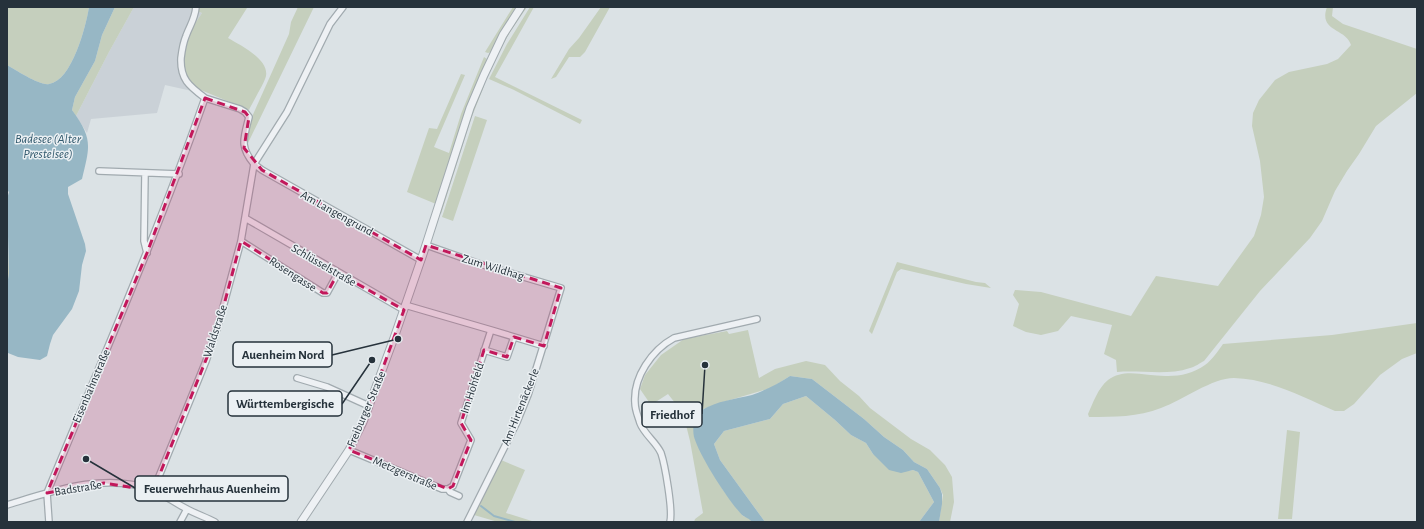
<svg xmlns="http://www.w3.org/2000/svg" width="1424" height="529" font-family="'Alegreya Sans',sans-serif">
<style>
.built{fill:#cad1d7}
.green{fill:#c5cfbd}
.water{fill:#97b7c5}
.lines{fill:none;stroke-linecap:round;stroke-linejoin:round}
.stream{stroke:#97b7c5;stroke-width:2}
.minor-casing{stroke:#a1aaaf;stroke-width:8}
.tertiary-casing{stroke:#a1aaaf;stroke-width:9}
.minor{stroke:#eef1f4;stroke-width:5.5}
.tertiary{stroke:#eef1f4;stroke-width:7}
.marked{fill:#c2185b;fill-opacity:0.2;stroke:#c2185b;stroke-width:3;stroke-dasharray:8 5;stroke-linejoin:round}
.labels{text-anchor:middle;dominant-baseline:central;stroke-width:3;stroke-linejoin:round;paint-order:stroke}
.street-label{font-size:12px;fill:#26323b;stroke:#ebf0f3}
.water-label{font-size:13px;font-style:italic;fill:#32596d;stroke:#ebf0f3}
.leader{fill:none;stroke:#26323b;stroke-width:1.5}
.callout-dot{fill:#26323b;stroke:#ebf0f3;stroke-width:1.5}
.callout{fill:#ebf0f3;stroke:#26323b;stroke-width:1.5}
.callout-label{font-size:13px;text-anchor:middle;font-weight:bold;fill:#26323b}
</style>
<rect width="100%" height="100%" fill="#dbe2e5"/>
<path class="built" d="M134,7h53l15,6 -8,12 2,63 -4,3 -27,-6 -8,28 -66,6 -4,14 -11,-17 33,-64z"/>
<path class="green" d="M7,7h82c-3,19 -17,74 -40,77 -9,2 -33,-14 -42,-19z
M115,7h19l-25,45 -33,64 -4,-6 3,-13 20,-36 7,-26z
M187,7l60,1 -19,30c12,7 41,21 38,38 -1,6 -14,27 -17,34l-53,-22 -10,-13 -2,-16 2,-16 8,-18 8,-12z
M298,7h16l-66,136 -2,-1 5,-23 38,-85 2,-12z
M513,7h4l-26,45 -3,1 -3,-1z
M525,7h2l-17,25 -21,38 20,-38z
M530,7h4l-39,70 87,43 -2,4 -66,-34 -25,-11 18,-35z
M601,7h9l-25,45 -5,5h-11l-13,20 -5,2 18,-30 10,-11z
M1327,7h6l-1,9 11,8 74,25v44l-41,33 -17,28 -12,17 -12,20 -13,30 -12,17 -50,53 -56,70c-4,2 -9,6 -14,7 -23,8 -48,2 -73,4l-1,-12 -12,-6 8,-29 -41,-9 -13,15 -17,4 -15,-3 -13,-6 6,-22 -6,-9 2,-5 26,2 90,24 25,-40 62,10 36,-50 7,-21 3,-18 -4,-36 -8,-35 1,-13 6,-13 16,-20 14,-8 38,-8 11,-5 13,-14c-5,-17 -33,-13 -24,-38z
M484,57l3,2 -23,57 -28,88 -29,-12 22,-64 8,1 24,-55 4,1 -31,72 15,6 12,-39z
M485,80l-1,6 -13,33 -30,95 -1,-2 32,-99z
M475,116l12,4 -34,101 -11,-4z
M7,227l2,46 -2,13z
M897,262l79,20 9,1 6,5 -25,-4 -65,-15 -4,3 -25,62 -3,-3z
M1417,323v30l-15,6 -22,16 -26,29 -10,7h-9c-32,-14 -65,-32 -101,-33 -22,0 -51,22 -73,30 -23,9 -47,9 -72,9l-1,-3c5,-11 10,-26 20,-34 17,-13 40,-3 60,-4 13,0 26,-3 37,-11 7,-5 13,-14 18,-21l109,-9z
M748,330l11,48 16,-9 31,-8 19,4 15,16 19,15 11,12 41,31 19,11 15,15 7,12 2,25 -4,20h-11l4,-27 -3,-7 -13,-19 -13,-7 -11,-12 -19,-13 -20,-18 -52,-40 -22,-3 -19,12 -51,15 -19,7 -7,8v18l10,22 19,32 20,26 6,2 3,4h-58l1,-3 8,-6 -13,-72 -7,-28 -15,-19 -17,11 -11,-16 5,-14 16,-20 23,-16 43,-8 2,3z
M806,396l29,24 16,15 15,8 7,11 36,17 4,-1 5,2 16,30 -15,20h-154l-45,-62 -6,-16 10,-13 46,-12 13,-15z
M1287,430l13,2 -8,87h-14z
M501,460l24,10 -19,43 29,9h-37l-24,-7z"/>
<path class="water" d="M89,7h26l-13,28 -7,26 -20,36 -3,13c21,29 18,36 10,69l-14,8v7l17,50 1,7 -4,14 -3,26 -7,18 -19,26 -3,9 -3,12 -7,4 -22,-3 -10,-4 -1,-3v-64l2,-13 -2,-74 2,-7 -2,-2v-125c9,5 33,21 42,19 23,-3 37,-58 40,-77z
M790,376l22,3 52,40 20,18 19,13 11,12 13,7 13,19 2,6v10l-3,18h-20l15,-20 -16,-30 -5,-2 -12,3 -12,-3 -16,-16 -7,-11 -15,-8 -16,-15 -29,-24 -23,8 -13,15 -46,12 -10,13 6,16 45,62h-13c-3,-4 -6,-4 -10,-7 -14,-15 -42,-58 -48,-78 -2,-9 0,-22 8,-27 15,-9 33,-11 50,-15 14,-5 26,-11 38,-19z"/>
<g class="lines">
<path class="stream" d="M481,506l13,10 21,6"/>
<defs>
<path id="minor" d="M343,7l-13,17 -43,88 -33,52 8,6 159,90
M99,171l80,3
M145,173l-1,68 3,12
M245,218l159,92
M241,241l82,52h4l11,-20
M426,245l54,19 81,24 -33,107 -11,27 -50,100
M405,305l86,25 -30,93 10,17 -18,46 -5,3
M491,330l53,16
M484,350l23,7 7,-20
M297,378l30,9 42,19
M349,450l74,31 19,8h6l2,3 9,4
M153,491l53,-130 12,-35 23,-85 13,-77c-15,-18 -10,-26 -5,-47l-4,-5 -5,-3 -35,-11
M7,505c46,-14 98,-33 146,-15 11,5 21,12 32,18 9,5 20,9 30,14
M49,522l-2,-29c54,-131 111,-261 158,-395 -16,-12 -25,-19 -24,-40 1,-8 2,-15 5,-22 4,-11 9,-17 10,-29
M180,522l7,-13
M670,522c3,-12 -5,-57 -9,-69 -5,-11 -17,-19 -21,-30 -2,-7 -5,-13 -5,-20 -2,-26 17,-53 39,-65l83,-19"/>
<path id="tertiary" d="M301,522l48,-72 14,-28 31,-84 29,-84 47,-146 14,-33 19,-40 18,-28"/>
</defs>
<use href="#minor" class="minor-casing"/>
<use href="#tertiary" class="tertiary-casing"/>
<use href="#minor" class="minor"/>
<use href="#tertiary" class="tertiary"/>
</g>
<path class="marked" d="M205,98l40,14 4,5 -5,31 18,22 159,90 5,-15 135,43 -17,58 -30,-9 -7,20 -23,-7 -23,73 10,17 -18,46 -5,3 -99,-39 20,-44 35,-96 -66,-37 -11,20h-4l-82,-52 -25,94 -63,156 -49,-8 -57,10 100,-240z"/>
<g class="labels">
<g class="street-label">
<text transform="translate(337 213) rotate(29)">Am Langengrund</text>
<text transform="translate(324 265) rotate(30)">Schlüsselstraße</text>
<text transform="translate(493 267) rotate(17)">Zum Wildhag</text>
<text transform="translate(293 274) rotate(33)">Rosengasse</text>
<text transform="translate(215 331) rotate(-72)">Waldstraße</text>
<text transform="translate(91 386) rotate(-67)">Eisenbahnstraße</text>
<text transform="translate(472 388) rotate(-72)">Im Hohfeld</text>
<text transform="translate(520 407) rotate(-68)">Am Hirtenäckerle</text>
<text transform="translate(366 409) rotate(-67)">Freiburger Straße</text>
<text transform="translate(405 473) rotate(23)">Metzgerstraße</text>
<text transform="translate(78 488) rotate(-9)">Badstraße</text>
</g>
<g class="water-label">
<text x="48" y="139">Badesee (Alter<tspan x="48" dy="15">Prestelsee)</tspan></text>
</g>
</g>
<path class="leader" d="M398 339L332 355M372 360L342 404M705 365L702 414M86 459L135 488"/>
<g class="callout-dot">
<circle cx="398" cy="339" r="4"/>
<circle cx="372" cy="360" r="4"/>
<circle cx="705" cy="365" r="4"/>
<circle cx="86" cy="459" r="4"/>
</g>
<g class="callout">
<rect x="233" y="342" width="99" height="25" rx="4"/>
<rect x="228" y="391" width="114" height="25" rx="4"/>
<rect x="642" y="402" width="60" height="25" rx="4"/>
<rect x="135" y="476" width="153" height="25" rx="4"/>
</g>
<g class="callout-label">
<text x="283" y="359">Auenheim Nord</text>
<text x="285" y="408">Württembergische</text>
<text x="672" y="419">Friedhof</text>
<text x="212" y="493">Feuerwehrhaus Auenheim</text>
</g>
<rect width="1424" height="529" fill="none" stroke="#26323b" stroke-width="16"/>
</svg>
